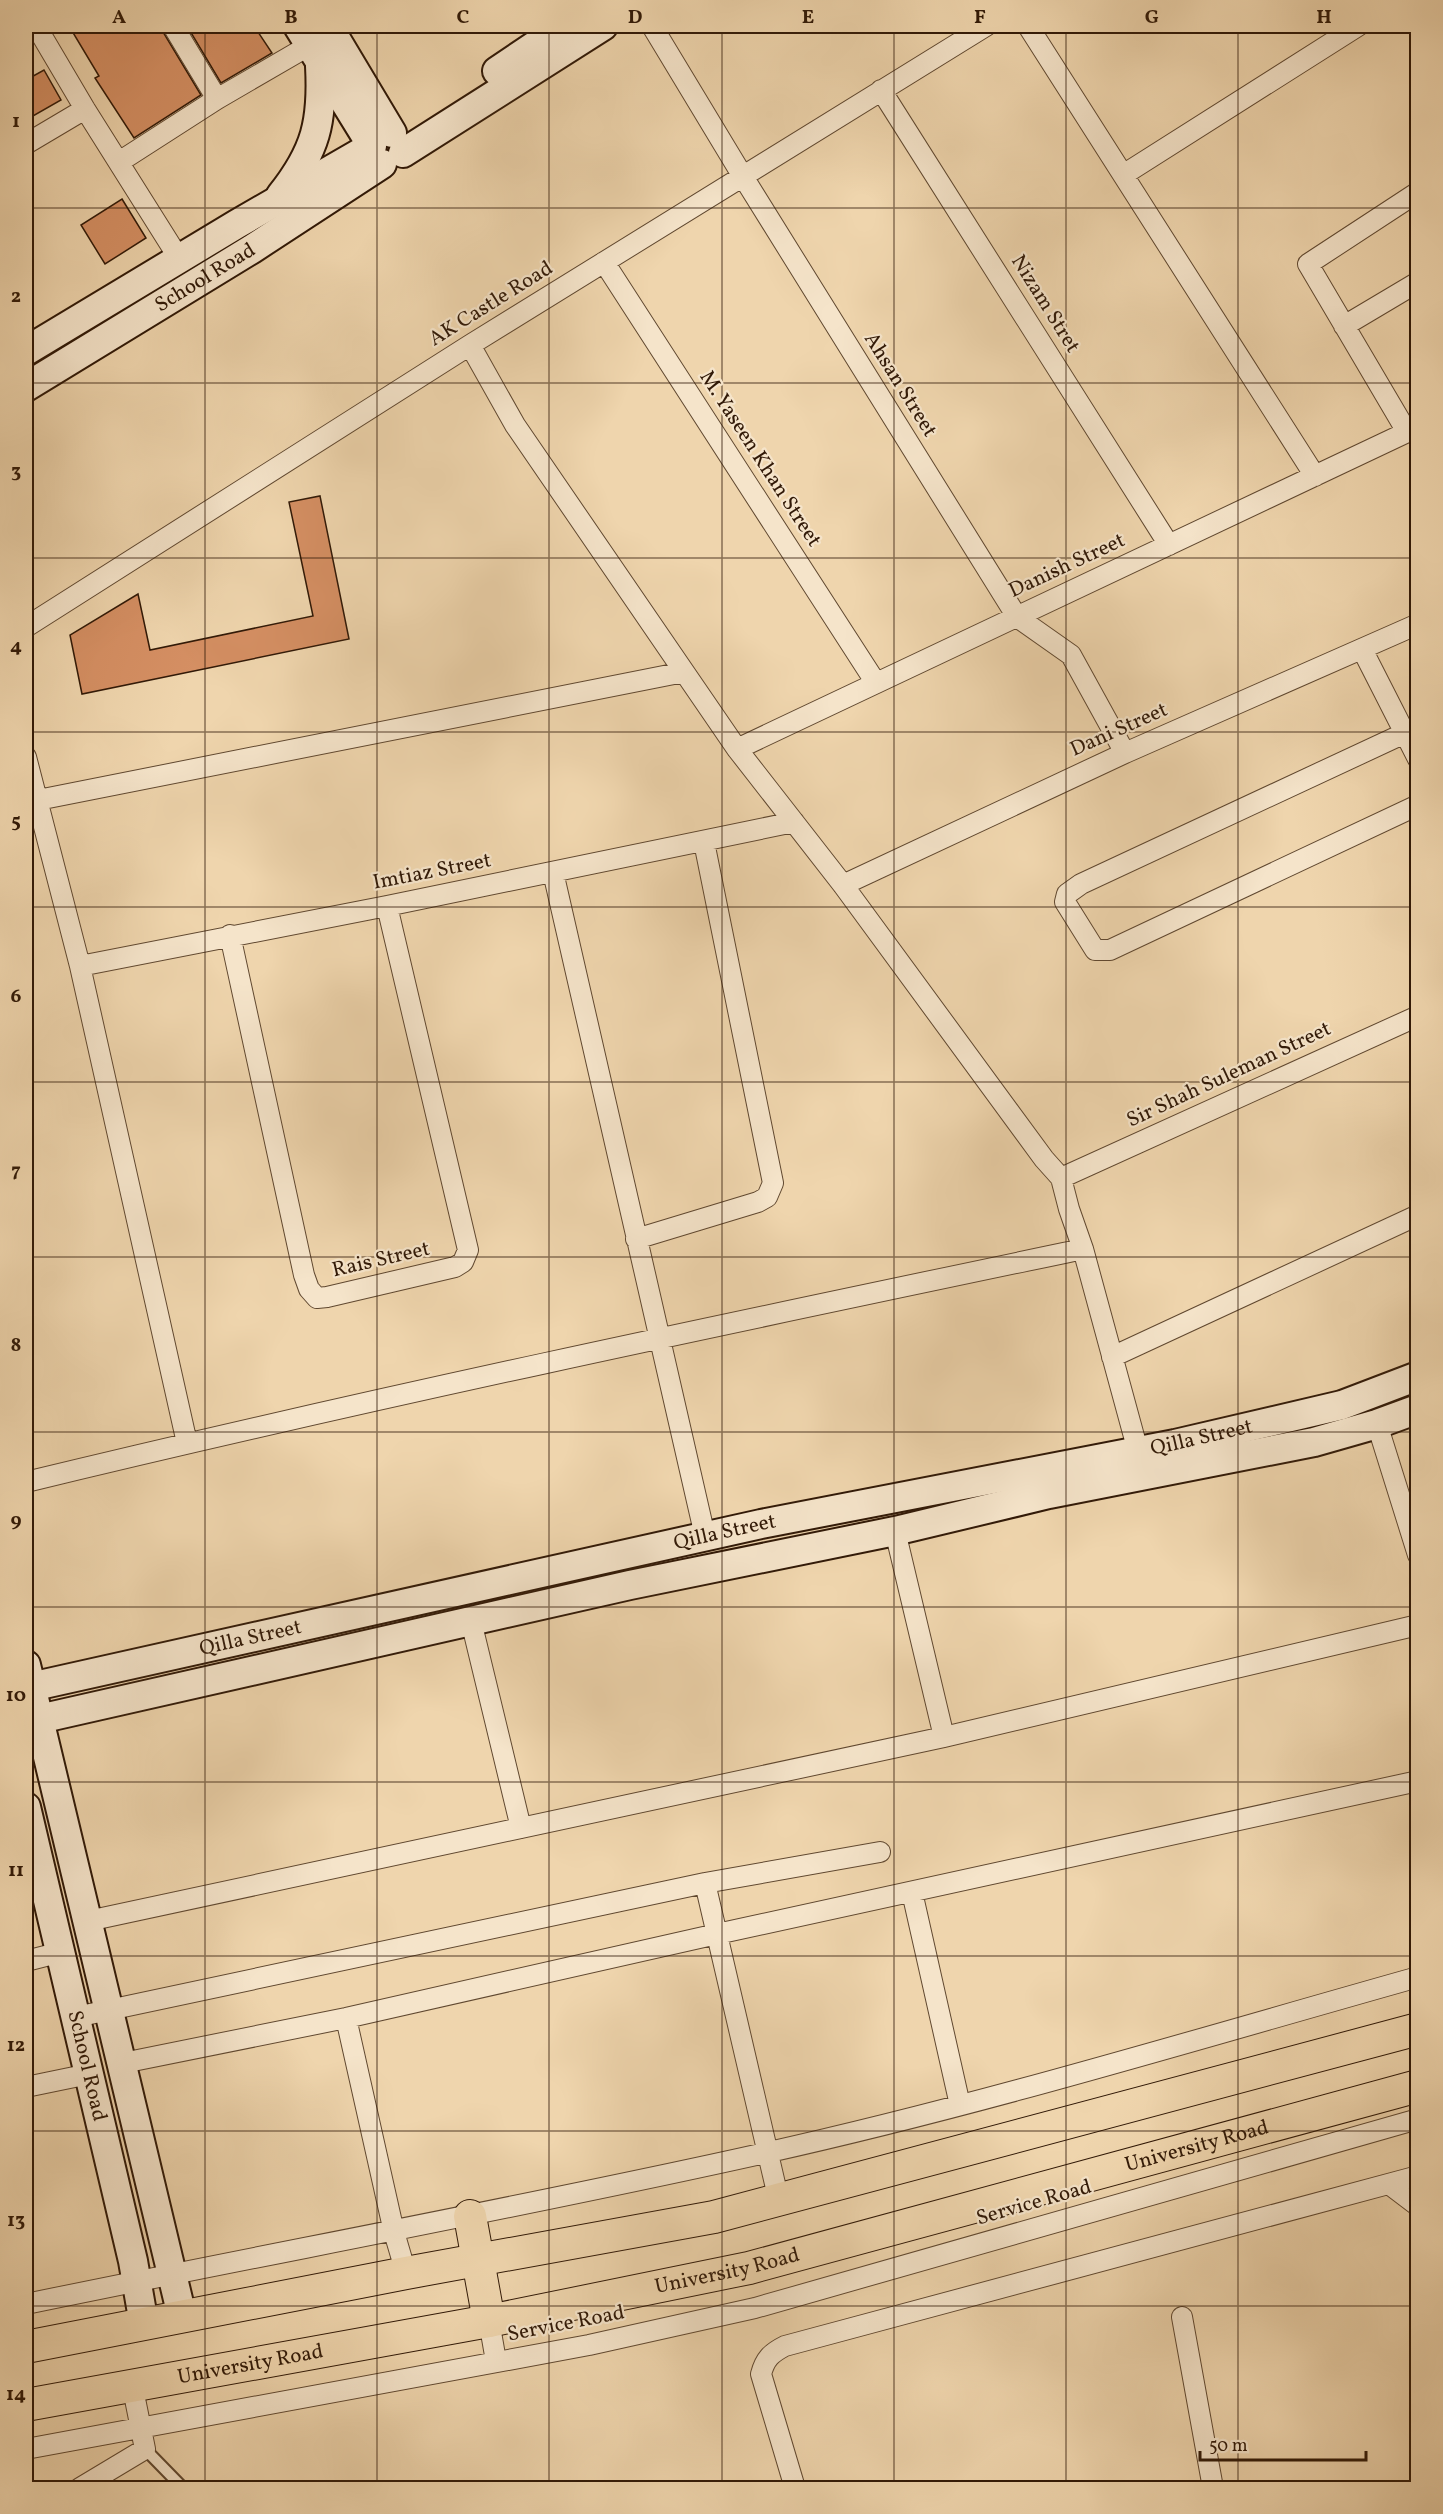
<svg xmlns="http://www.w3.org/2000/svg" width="1443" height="2514" font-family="Vollkorn,serif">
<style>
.building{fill:#d58f63;stroke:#311907;stroke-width:1.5}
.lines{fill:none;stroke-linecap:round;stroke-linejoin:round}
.lane-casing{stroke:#604830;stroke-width:14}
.street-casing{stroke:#604830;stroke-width:22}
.secondary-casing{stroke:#311907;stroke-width:32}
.primary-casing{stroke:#311907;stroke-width:34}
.lane{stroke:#f5e4ca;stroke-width:10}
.street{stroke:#f5e4ca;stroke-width:20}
.secondary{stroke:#f5e4ca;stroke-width:28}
.primary{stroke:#efd5ad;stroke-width:32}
.grid{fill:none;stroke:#311907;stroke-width:1.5;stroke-opacity:0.55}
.labels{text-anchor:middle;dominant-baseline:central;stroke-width:4.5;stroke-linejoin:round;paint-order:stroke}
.street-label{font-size:21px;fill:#311907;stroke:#f5e4ca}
.neatline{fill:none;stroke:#311907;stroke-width:2}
.grid-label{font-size:20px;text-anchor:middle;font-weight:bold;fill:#311907}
</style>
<rect width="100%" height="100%" fill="#efd5ad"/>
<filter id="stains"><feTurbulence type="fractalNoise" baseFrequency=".00333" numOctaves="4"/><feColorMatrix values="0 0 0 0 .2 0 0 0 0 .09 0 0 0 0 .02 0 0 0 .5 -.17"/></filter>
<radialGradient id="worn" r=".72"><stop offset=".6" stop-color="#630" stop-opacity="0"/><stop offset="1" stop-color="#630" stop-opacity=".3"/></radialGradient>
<path class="building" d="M69,26h92l2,6 38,63 -67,43 -39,-60 4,-2z
M187,26h67l18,27 -51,30z
M44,70l17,30 -35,20v-40z
M122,199l24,39 -41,26 -24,-39z
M320,496l29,143 -267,55 -12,-59 68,-41 12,56 163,-34 -24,-114z"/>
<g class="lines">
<defs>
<path id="lane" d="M145,2449l38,39"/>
<path id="street" d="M36,26l49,83 95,151
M173,26l44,73
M652,26l90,149 275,442 54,38 54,98
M1028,26l287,450
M881,90l288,455
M26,144l59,-35
M119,162l98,-63 93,-54
M1123,175l235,-149
M604,262l272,421
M1344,326l74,-44
M470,345l45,80 222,324 106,136 201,274 17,19 8,31 14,40 55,202
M1407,432l-99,-168 110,-72
M26,627l444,-282 516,-319
M1362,649l56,110
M1405,733l-324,151 -14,10 -2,8 30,48h15l308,-145
M737,749l681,-322
M26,757l54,209 107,477
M38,800l646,-128
M553,872l152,664
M843,885l282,-132 293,-129
M230,935l74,340 5,14 8,9 10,-1 128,-30 8,-5 5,-12 -81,-344
M80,966l307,-60 407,-84
M1061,1178l357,-162
M636,1239l122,-37 9,-5 6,-14 -69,-341
M1112,1357l306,-142
M1377,1424l41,131
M26,1482c350,-85 704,-159 1057,-233
M895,1531l49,206
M471,1621l50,207
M705,1883l74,318
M912,1892l48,213
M88,1921l856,-184 474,-112
M26,1961l35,-9
M76,2017l629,-134 175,-31
M346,2018l48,214 12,41
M123,2063l223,-45 371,-84 701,-153
M26,2087l63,-13
M1389,2184l29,22
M26,2304c246,-51 493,-96 739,-151 220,-49 436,-115 653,-176
M1182,2317l31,171
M489,2321l7,40
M26,2449l563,-104 166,-37 663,-189
M80,2488l65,-39 -13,-65
M795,2488l-34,-114c4,-15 10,-21 24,-28l633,-170"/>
<g id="secondary">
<path d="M328,26l64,107"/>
<path d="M497,71l67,-45"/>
<path d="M403,153l200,-127"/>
<path d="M281,195c35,-44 42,-74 39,-129"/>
<path d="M26,351l211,-127 135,-78 -74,-120"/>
<path id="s1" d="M26,387l226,-138 130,-85"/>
<path d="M26,1665l156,651"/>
<path id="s2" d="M26,1688l735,-164 414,-80 167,-39 76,-29"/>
<path d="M26,1722l604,-137 265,-54 154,-37 265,-52 63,-18 41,-15"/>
<path id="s3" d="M26,1807l107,454 11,63"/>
</g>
<g id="primary">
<path d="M470,2216l19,105"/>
<path d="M26,2347l380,-74 308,-56 704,-188"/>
<path id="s4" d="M26,2405l463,-84 260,-53 669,-182"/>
</g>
</defs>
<use href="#lane" class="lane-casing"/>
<use href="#street" class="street-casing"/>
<use href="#secondary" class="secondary-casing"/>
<use href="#primary" class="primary-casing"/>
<use href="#lane" class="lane"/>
<use href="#street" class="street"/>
<use href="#secondary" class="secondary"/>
<use href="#primary" class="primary"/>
</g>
<path class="grid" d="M205,26v2462M377,26v2462M549,26v2462M722,26v2462M894,26v2462M1066,26v2462M1238,26v2462M26,208h1392M26,383h1392M26,558h1392M26,732h1392M26,907h1392M26,1082h1392M26,1257h1392M26,1432h1392M26,1607h1392M26,1782h1392M26,1956h1392M26,2131h1392M26,2306h1392"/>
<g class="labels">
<g class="street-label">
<text stroke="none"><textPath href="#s1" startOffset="210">School Road</textPath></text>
<text transform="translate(491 304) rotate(-32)">AK Castle Road</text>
<text transform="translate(1045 304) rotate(58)">Nizam Stret</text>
<text transform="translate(900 385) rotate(58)">Ahsan Street</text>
<text transform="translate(760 459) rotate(57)">M. Yaseen Khan Street</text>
<text transform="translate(1067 566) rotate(-25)">Danish Street</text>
<text transform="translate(1119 730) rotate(-24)">Dani Street</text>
<text transform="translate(432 872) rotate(-11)">Imtiaz Street</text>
<text transform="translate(1229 1075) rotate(-25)">Sir Shah Suleman Street</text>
<text transform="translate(381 1260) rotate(-13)">Rais Street</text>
<text stroke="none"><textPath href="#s2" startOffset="1202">Qilla Street</textPath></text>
<text stroke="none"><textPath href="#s2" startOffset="716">Qilla Street</textPath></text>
<text stroke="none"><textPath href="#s2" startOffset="230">Qilla Street</textPath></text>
<text stroke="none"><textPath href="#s3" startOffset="266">School Road</textPath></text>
<text stroke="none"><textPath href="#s4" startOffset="1200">University Road</textPath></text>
<text transform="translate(1034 2203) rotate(-16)">Service Road</text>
<text stroke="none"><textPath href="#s4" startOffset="714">University Road</textPath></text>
<text transform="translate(566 2324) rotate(-11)">Service Road</text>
<text stroke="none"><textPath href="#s4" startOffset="228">University Road</textPath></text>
</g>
</g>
<rect width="1443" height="2514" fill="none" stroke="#efd5ad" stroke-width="66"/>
<path d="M1200 2451v9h166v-9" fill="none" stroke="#311907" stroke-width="3"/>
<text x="1209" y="2451" font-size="18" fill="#311907" stroke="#f5e4ca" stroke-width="4.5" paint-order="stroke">50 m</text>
<rect x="33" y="33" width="1377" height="2448" class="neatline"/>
<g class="grid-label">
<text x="119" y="23">A</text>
<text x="291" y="23">B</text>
<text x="463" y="23">C</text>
<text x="635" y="23">D</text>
<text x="808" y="23">E</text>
<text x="980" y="23">F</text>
<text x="1152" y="23">G</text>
<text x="1324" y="23">H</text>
<text x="16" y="127">1</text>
<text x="16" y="302">2</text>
<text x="16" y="477">3</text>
<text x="16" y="652">4</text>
<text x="16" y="827">5</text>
<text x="16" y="1002">6</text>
<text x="16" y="1176">7</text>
<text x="16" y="1351">8</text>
<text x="16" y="1526">9</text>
<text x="16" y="1701">10</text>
<text x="16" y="1876">11</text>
<text x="16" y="2051">12</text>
<text x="16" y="2226">13</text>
<text x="16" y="2400">14</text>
</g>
<rect width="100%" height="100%" filter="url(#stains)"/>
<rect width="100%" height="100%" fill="url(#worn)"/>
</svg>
